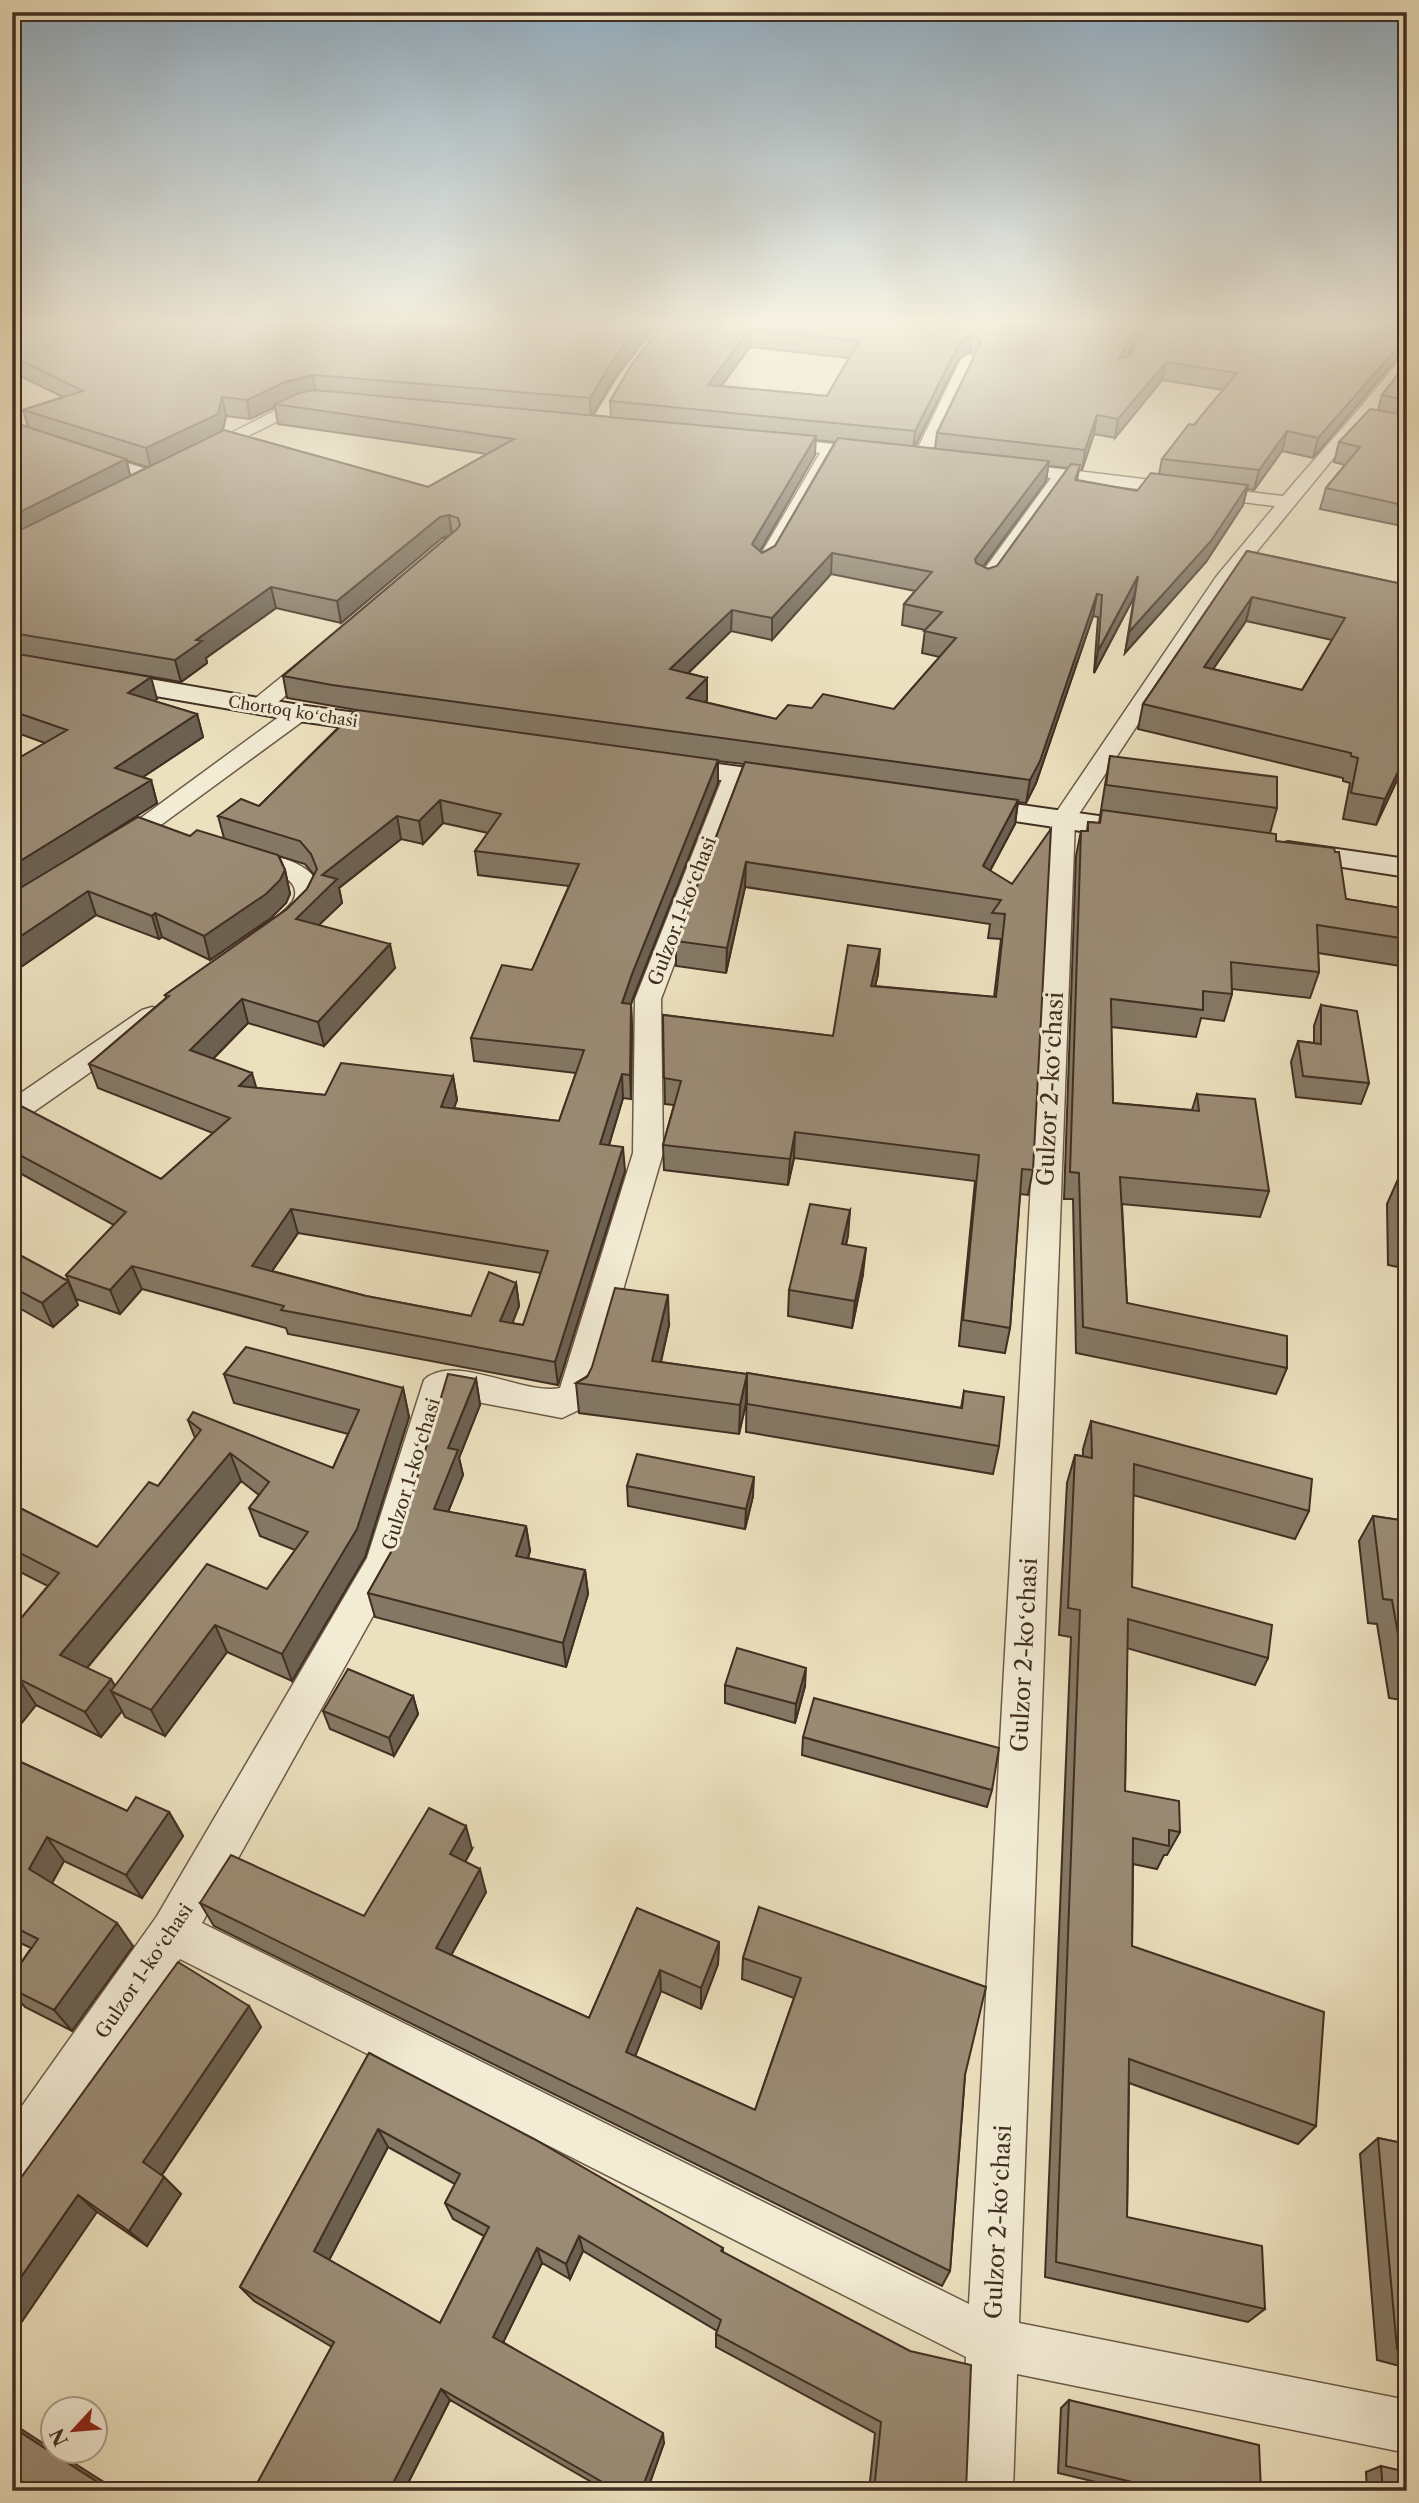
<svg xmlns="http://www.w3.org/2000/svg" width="1419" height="2503" font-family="'Libre Caslon Text',serif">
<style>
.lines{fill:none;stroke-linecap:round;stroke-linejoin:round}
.minor-casing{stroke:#6c5b49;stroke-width:3}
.secondary-casing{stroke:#412e22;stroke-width:4}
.minor{fill:#f3ecd5;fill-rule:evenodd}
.secondary{fill:#f3ecd5;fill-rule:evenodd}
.wall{fill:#847864;stroke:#412e22;stroke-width:2;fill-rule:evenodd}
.shaded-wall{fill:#6c6151;stroke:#412e22;stroke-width:2}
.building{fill:#9a8b74;stroke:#412e22;stroke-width:2;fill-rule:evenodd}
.labels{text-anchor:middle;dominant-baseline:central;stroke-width:6;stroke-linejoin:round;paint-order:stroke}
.far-street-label{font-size:16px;fill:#412e22;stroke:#f3ecd5}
.street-label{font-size:19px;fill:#412e22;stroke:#f3ecd5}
.near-street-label{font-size:23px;fill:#412e22;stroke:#f3ecd5}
</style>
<rect width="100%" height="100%" fill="#ece1bf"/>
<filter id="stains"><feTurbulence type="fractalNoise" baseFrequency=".00286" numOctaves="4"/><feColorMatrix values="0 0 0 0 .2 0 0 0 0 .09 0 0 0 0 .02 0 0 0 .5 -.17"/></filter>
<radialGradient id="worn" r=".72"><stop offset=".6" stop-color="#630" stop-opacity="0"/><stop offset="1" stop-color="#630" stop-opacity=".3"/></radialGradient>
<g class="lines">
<defs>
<path id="minor" d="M662,320h15l-47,61 -27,47h-12l-2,-3 29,-48z
M969,354l8,5 -48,99 -2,4h-12l-2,-4 48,-99z
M1407,356v14l-40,52 -17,16 -120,146 -155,236 -56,1503 388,77v53l-390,-79 -4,117h-54l7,-134 -786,-398 -151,219 -17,7v-65l145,-204 210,-358 57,-178c29,-28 101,16 136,8l73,-235 2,-154 89,-225 3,-5h16l3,5 -85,225 2,154 -71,243 -5,10 -25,12 -111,-21 -48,165 -201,361 767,381 82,-1484 165,-243 59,-71 -208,-26 -75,106 -7,2 -10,-6 76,-104 -47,-6 -9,-5 9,-5 279,34c40,-47 81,-91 119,-139z
M315,396l8,5 -2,3 -19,5 -96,48h-12l-2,-4 98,-50z
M12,427l147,46 3,4 -9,5 -6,-1 -135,-44z
M775,438l98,10 8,5 -8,5 -38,-4 -63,112 -9,6 -9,-6 66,-113 -51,-6 -2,-4 2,-4z
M318,651l7,2 3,4 -3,4 -57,50h-16l-3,-5 3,-5 59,-48z
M299,707l8,1 3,5 -3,5 -153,112 -31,20 -9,2 -9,-2 -3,-5 3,-5 33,-20 153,-112z
M244,849c20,5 46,8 63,21 27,21 -1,65 -30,57l-4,-5c6,-8 15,-13 20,-21 14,-27 -41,-36 -58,-40l-3,-5 3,-5z
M152,1007l10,3 4,6 -4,6 -140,98 -10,3v-24l130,-89z"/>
<path id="secondary" d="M12,655l287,50 100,14 9,2 4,6 -4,6 -9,2 -100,-14 -287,-50z
M667,757l124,17 10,2 4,6 -4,6 -10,2 -134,-19 -4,-6 4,-6z
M965,797l176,25 10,3 5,6 -5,6 -10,3 -186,-28 -4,-6 4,-6z
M1288,842l119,17v18l-129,-20 -5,-6 5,-6z"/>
</defs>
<use href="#minor" class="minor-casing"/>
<use href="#secondary" class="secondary-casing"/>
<use href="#minor" class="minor"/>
<use href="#secondary" class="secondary"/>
</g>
<path class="wall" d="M12,320h244l360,56 -24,39 19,2 -1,-16 56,-81h481l-20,37 280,-37v34l-7,1 -87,103 -31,-7 -28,39 -7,-1 -4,16 -37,57 -81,91 9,-56 -40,76 4,-56 -5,-1 -57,167 -10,20 -8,-1 -3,22 -25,47 22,13 21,286 -5,25 -8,-1 -10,134 -5,25 -46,-7 16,-165 -181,-23 -6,27 -124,-15 -1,-25 11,-40 -9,-1 -2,-89 170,21 45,-62 -3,12 119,11 7,-58 -13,-1 2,-14 -245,-37 -19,86 -50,-7v-25l68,-177 -26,-3v22l-87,221 1,24 -1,71 -8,-1 -14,47 16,26 -67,214 -270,-51 -2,-6 -144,-39 -22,25 -44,-15 -10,-24 48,-50 -96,-53 -6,4v-64l149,67 52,-46 -115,-45 -9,-24 77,-66 -1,-3 122,-86 20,-20 7,-14 -9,-11 -26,-8 6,14 5,24 -4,9 -15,15 -61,42 -48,-23 -3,2 -63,-24 -84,58v-211l33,-19 -33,-12v-309l16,5 -5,-17 40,-13 -51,-25zM750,347l99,11 -22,38 -106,-10zM970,352l5,4 -38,77 -2,16 -20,-2 44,-89zM1162,380l61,10 -29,35 -32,34 -3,15 -22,17 -60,-11 2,-10h3l12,-36 21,4zM275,407l3,17 209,30 -59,33 -205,-57 3,-14 24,3zM815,440l20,2 -60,104 -13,7 -2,-2 55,-96zM127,461l21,6 -18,9zM1048,466l20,2 -71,98 -9,3 -5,-2 63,-86zM449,536l-166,140 4,22 69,12 -97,96 -41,10 6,22 -34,-2 -125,25 92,-58 -6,-23 -8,-3 60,-40 -6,-23 -43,-13 3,-2 -39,-28 63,11 26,-19 -1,-5 70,-50 65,15 101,-85zM831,574l84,17 -11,13 -2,21 23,5 -3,23 18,4 -46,52 -82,-1 -36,11 -71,-17 2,-2v-22l-19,-5 43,-42 41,9zM443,823l45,10 -13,18 3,24 91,11 -37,84 -61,68 3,23 102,12 -17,48 -105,-13 3,-8 -4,-24 -128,19 -69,-7 -43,-29 35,-36 76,23 71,-78 -76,-43 23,-22 -3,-15 62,-49 22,5zM298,1233l243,40 -18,52 -11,-2 7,-17 -3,-23 -45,33 -105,-20 -94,-25z
M1407,363v164l-87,-18 6,-21 19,-23 -11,-3 5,-20 39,-32 4,-15z
M1247,551l160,34v174l-31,66 -33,-6 7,-36 -7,-2v-3l-205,-49 5,-25zM1246,621l86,19 -30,50 -89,-21z
M1110,756l167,52 -7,25 6,8 70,58 61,10v58l-89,-14 1,19 -9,26 -78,-9v5l-8,27 -23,-3 -5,19 -85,-10 2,76 79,7 5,-16 72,97 -9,26 -138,-13 5,99 160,65 -11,26 -200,-41 -3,-154h-9l12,-343 5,-25h6l1,-9 11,1 6,-38z
M1321,1005l48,78 -8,21 -65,-7 -5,-35 7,-21 16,2v-17z
M1399,1177l8,2v90l-19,-4 -1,-61z
M850,1210l-4,35 17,29 -11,54 -64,-12 1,-26z
M12,1251l56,30 10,24 -25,22 -41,-23z
M669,1325l-8,37 86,12 -1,29 -7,31 -160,-21 -3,-30z
M747,1373l214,35 3,-17 35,55 -6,28 -247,-42z
M224,1374l179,14 6,29 -44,140 -73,124 -65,-29 -62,84 -40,-19 -3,-6 -21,26 -65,-32 -24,30v-106l36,-43 -36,-18v-64l85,43 61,-61 37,-48 -7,-18 145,48 15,-34 -114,-31zM241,1481l18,14 -10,13 11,28 35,14 -28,39 -152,97 -28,-18z
M476,1379l4,26 -21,53 4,17 -15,37 78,14 4,25 -2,7 57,12 3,24 -22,73 -191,-50 -7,-24 31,-55z
M1091,1421l218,90 -14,28 -162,-44 -1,92 136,71 -13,27 -128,-37 -2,143 55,41 -13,23h-3l-7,14 -24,-5 -1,82 184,180 -18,18 -169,-61 -2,134 138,92 -17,13 -203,-45 26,-640 -12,-2 8,-152 8,-28 8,1v-7z
M627,1486l126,10 -8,33 -117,-23z
M1373,1516l34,5v180l-18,-3 -12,-74 -9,-1 -9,-82z
M725,1685l80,1 -10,37 -70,-20z
M413,1696l5,18 -24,42 -64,-27 -7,-18z
M803,1737l189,53 -5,17 -185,-52z
M12,1758l115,53 42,1 14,24 -41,62 -78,-37 -12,22 81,63 -61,85 -47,-24 -13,-14v-17l19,-28 -19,-9z
M472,1849l-7,13 21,30 -35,63 138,63 48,-110 82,34 -1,22 -17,45 -40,-18 -26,65 120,54 39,-112 -52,-19 1,-21 16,-51 206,168 -15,196 -8,15 -728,-360 -14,-23 164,13z
M261,2027l-99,148 19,19 -34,52 -50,-34 -85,-22z
M369,2053l354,195v4l243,239h-97l6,-58 -159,-86v-13l1,-3 -134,-80 -13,28 -28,-16 -39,79 161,101 -17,48h-40l-157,-91 -46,91h-151l79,-144 -78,-46 -14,-14zM388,2147l67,37 -10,19 8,16 31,17 -44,87 -111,-63z
M1378,2138l29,6v224l-30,-8 -17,-206z
M1069,2400l192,91h-127l-76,-18 3,-65z
M1381,2466l26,25h-40l-1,-19z"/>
<path class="shaded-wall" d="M644,320h14l-42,56 -25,41 -1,-19 25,-41z
M1140,320h7l-31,56 3,-18z
M750,329v18l-42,57v-19z
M972,334l-2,18 -11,6 -46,92 2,-19 46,-91z
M1405,337h2l-1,16 -6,2 -87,103 5,-20z
M1166,362l-4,18 -47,58 3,-19z
M313,375l3,18 -41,11v3l-25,12 -3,-19 38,-18z
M222,397l4,19 -4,17 -71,35 -5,-20z
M1097,415l-3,19 -12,36 3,-20z
M1287,431l-5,20 -28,39 5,-20z
M816,436l-1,19 -63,110v-21z
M126,459l5,20 -119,61v-24z
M1049,461l-3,20 -73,99 2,-21z
M1248,485l-5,20 -37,57 -81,91 4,-21z
M449,515l3,20 -10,3 -101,85 -4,-22 103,-84z
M832,553l-1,21 -59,66v-22z
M1138,576l-4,21 -40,76 4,-22z
M271,587l5,21 -70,50 1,5 -26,19 -6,-22 21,-20z
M1097,594l-4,22 -57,167 -10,20 4,-23z
M1252,597l-6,24 -48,70 6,-24z
M732,610l-1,21 -61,60v-22z
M151,677l6,22 -22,16 -7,-22z
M707,678v22l-20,20v-22z
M197,714l6,23 -81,54 -7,-23z
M1407,753v6l-31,66 9,-26z
M718,760v23l-85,215 -9,29 -2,-24 10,-29z
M151,780l6,23 -145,92v-29z
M440,800l3,23 -20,21 -4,-23z
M1018,800l-3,24 -36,67 4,-25z
M397,816l4,23 -62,49 3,15 -41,39 -5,-23 26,-44z
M746,862l-1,25 -19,86 1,-25z
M285,870l5,24 -4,9 -15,15 -61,42 -6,-24z
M88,891l8,24 -84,58v-31z
M155,913l7,24 -3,2 -7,-23z
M390,944l5,24 -71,78 -6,-24z
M880,949l-2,25 -9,37 2,-25z
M242,999l6,24 -50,51 -8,-24z
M631,1004l1,24 -1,71 -1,-24z
M252,1073l7,24 -20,-11z
M622,1074l1,24 -21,70 -2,-24z
M453,1076l4,24 -12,31 -4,-24z
M795,1132l-1,26 -6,27 2,-26z
M623,1147l2,24 -67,214 -3,-23z
M12,1160l6,12 -6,4z
M291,1209l7,24 -39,57 -7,-24z
M850,1210l-2,26 -8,34 2,-26z
M866,1248l-3,26 -11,54 3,-27z
M132,1266l10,23 -22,25 -10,-24z
M68,1281l10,24 -25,22 -11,-24z
M516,1283l3,23 -15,39 -4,-24z
M668,1295l1,30 -15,66 -2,-30z
M747,1374l-1,29 -7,31 1,-29z
M476,1379l4,26 -21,53 4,17 -24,59 -5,-25 14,-61z
M403,1388l6,29 -44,140 -73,124 -10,-27z
M230,1453l11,28 -165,200 -16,-26z
M754,1477l-1,19 -8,33 1,-20z
M526,1526l4,25 -10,30 -4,-25z
M585,1570l3,24 -22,73 -3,-24z
M215,1625l12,27 -62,84 -14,-26z
M806,1668l-1,18 -10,37 1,-19z
M19,1679l17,26 -24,30v-47z
M111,1679l10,17 -10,-5 11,20 -21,26 -16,-25z
M413,1696l5,18 -24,42 -5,-18z
M169,1812l14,24 -41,62 -16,-23z
M466,1826l6,23 -15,29 -7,-24z
M47,1837l17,24 -17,31 -18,-23z
M480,1869l6,23 -43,78 -7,-22z
M117,1923l16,23 -61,85 -18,-21z
M719,1942l-1,22 -17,45v-21z
M660,1970l1,21 -32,81 -3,-20z
M249,2006l12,21 -102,152 -16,-17z
M12,2101l5,5 -5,7z
M378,2129l10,18 -62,119 -12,-15z
M164,2177l17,17 -34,52 -18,-15z
M78,2195l19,17 -85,124v-46z
M579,2236l4,15 -13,28 -4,-15z
M537,2248l5,15 -42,86 -7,-12z
M441,2389l9,11 -46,91h-15z
M12,2423l40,26v2h3l63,40h-7l-99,-64z
M663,2433l1,10 -17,48h-6z"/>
<path class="building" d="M12,320h127l32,14 9,-5 -19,-9h95l3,1 2,-1h383l-29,37 -25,41 -277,-23 -28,7 -38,18 -25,-3 -4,17 -72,34 -123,-38 60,-19 -71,-35z
M666,320h474l-21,38 10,-1 23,-37h255v17l-89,101 -31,-7 -28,39 -97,-11 27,-35 5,1 43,-52 -71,-11 -48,57 -21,-4 -12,35 -148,-17 44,-91 -9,-8 -11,6 -46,91 -305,-30 22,-37zM750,329l109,12 -32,55 -119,-11z
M1407,363v38l-25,-6z
M314,390l502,46 -64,108 10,9 13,-7 63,-108 211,23 -74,98 1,4 12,6 9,-3 74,-102 9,1 -5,15 62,11 14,-18 97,12 -37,56 -82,91 9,-56 -40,75 4,-56 -5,-1 -57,167 -10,19 -698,-95 -49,-9 174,-147 3,-4 -2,-7 -9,-3 -9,2 -103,84 -66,-14 -75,53 6,1 -27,19 -163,-27v-99l212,-104 204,57 86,-48 -239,-35 24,-11zM832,553l100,19 -28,32 38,8 -18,19 32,7 -62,71 -71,-15 -11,14 -24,-3 -12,14 -89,-21 20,-20 -37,-9 62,-59 40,8z
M1370,409l37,6v91l-81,-18 34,-41 -21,-5z
M12,422l114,37 -114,57z
M1247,551l160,34v168l-22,46 -34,-6 7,-35 -7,-2v-3l-208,-49zM1252,597l93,21 -43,72 -98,-23z
M12,653l139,24 -23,16 69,21 -82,54 36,12 -139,86v-104l55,-32 -55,-19z
M357,710l361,50 -86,214 -10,29 9,1 -1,71 -8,-1 -22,70 23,3 -68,215 -274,-52 3,-4 -152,-40 -22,24 -44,-15 60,-63 -114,-61v-39l9,-6 140,73 69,-61 -141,-54 80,-68 -4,-1 122,-86 20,-20 10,-20 -6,-15 -11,-13 -82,-25 23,-17 18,7zM440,800l61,14 -26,37 104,13 -47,106 -30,-5 -31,73 113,12 -25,71 -118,-14 12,-31 -112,-13 -16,32 -86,-9 13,-13 -62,-23 52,-51 76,23 72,-78 -94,-25 41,-40 -15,-4 75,-59 22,5zM291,1209l257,42 -25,74 -23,-4 16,-38 -27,-11 -18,44 -105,-20 -114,-30z
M1110,756l167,21v31l-171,-23z
M745,762l273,38 -35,66 29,18 39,-55 -18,341 -11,-1 -12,159 -47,-8 16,-165 -184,-23 -5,27 -127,-14 18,-64 -17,-3 -1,-63 170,21 15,-91 32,4 -9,37 125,11 9,-83 -13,-1 9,-13 -255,-38 -19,86 -51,-7z
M1102,810l174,24v7l58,7 1,4h4l7,47 61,10v30l-90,-14 2,47 -88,-10 1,32 -29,-3v19l-92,-11 2,104 86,8 -2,-17 58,5 14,92 -149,-14 7,126 160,33v32l-204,-41 -4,-154 -9,-1 11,-341h7v-9l12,1z
M138,817l52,19 7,-6 81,25 7,15 -5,10 -14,14 -62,42 -49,-23 -3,3 -64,-25 -76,51v-49z
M1321,1005l36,6 12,72 -66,-7 -5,-35 23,3z
M1399,1177l8,2v61l-7,-2z
M810,1204l40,6 -8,34 24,4 -11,53 -66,-11z
M12,1251l56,30 -26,22 -30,-16z
M615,1288l53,7 -16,66 95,13 -7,31 -164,-22 11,-6 5,-10z
M246,1347l157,41 -46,141 -75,125 -67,-29 -64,85 -40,-19 96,-127 60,25 41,-57 -59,-24 20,-26 -39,-29 -170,202 51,24 -26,33 -66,-33 -7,9v-59l47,-56 -47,-24v-45l85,43 52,-65 9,4 43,-56 -13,-10 5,-8 140,56 26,-58 -135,-36z
M747,1373l215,35 2,-17 40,6 -5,49 -252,-42z
M448,1374l28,5 -28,69 10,2 -24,59 92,17 -10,30 69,14 -22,73 -195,-50 31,-55z
M1091,1421l221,58 -3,32 -175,-47 -2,123 140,38 -4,33 -140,-39 -3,172 54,10 1,31 -11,-2v16l-36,-8 -1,108 192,66 -8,114 -187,-67 -2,158 135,29 3,63 -209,-47 24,-652 -12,-2 7,-153 17,3z
M637,1454l117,23 -8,32 -119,-23z
M1373,1516l34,5v154l-2,-1 -13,-74 -9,-1z
M737,1648l69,20 -10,36 -71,-19z
M348,1669l65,27 -24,42 -66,-27z
M814,1698l185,50 -7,42 -189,-53z
M12,1758l115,53 9,-14 33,15 -43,63 -79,-38 -18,32 88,54 -63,87 -42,-21v-13l26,-37 -26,-13z
M429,1808l37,18 -16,28 30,15 -44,79 153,70 48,-110 82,34 -18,46 -41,-18 -34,82 129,58 46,-132 -58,-20 16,-51 227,80 -21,88 -15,196 -750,-368 31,-48 133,61z
M178,1962l71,44 -106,156 21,15 -35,54 -51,-36 -66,95v-100z
M369,2053l165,86 189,109 -2,3 189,100 61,14 -5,126h-92l7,-69 -165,-88 5,-14 -142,-84 -13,28 -29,-16 -44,89 170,96 -22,58h-23l-177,-102 -52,102h-136l81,-149 -94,-55zM378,2129l82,45 -15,29 44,24 -49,96 -126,-72z
M1378,2138l29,6v207l-10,-2z
M1069,2400l190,45 2,46h-92l-103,-25z
M12,2427l99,64h-99z
M1381,2466l26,6v19h-24z"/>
<linearGradient id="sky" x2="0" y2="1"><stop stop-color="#92aec2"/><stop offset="0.48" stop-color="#f6f2e2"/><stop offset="1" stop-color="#f6f2e2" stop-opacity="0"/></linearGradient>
<rect width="1419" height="671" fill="url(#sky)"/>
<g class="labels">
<g class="far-street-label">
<text transform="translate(293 711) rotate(9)">Chortoq koʻchasi</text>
</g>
<g class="street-label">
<text transform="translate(682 911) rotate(-69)">Gulzor 1-koʻchasi</text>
<text transform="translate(411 1474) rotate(-73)">Gulzor 1-koʻchasi</text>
<text transform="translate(144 1971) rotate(-56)">Gulzor 1-koʻchasi</text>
</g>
<g class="near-street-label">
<text transform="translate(1050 1089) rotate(-87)">Gulzor 2-koʻchasi</text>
<text transform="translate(1024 1655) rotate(-87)">Gulzor 2-koʻchasi</text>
<text transform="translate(998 2222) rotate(-87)">Gulzor 2-koʻchasi</text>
</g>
</g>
<rect width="1419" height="2503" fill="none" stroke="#ece1bf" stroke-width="42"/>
<rect x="14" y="14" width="1391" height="2475" fill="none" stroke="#412e22" stroke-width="3.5"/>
<rect x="21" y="21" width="1377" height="2461" fill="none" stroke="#412e22" stroke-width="2"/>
<g transform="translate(74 2430) rotate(244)"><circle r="33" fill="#f3ecd5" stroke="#aca08d" stroke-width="2"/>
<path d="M0-5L12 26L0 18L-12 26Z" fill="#8f2418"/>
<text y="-10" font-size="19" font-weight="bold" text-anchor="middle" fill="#412e22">N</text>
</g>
<rect width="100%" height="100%" filter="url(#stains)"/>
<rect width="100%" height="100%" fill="url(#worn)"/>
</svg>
